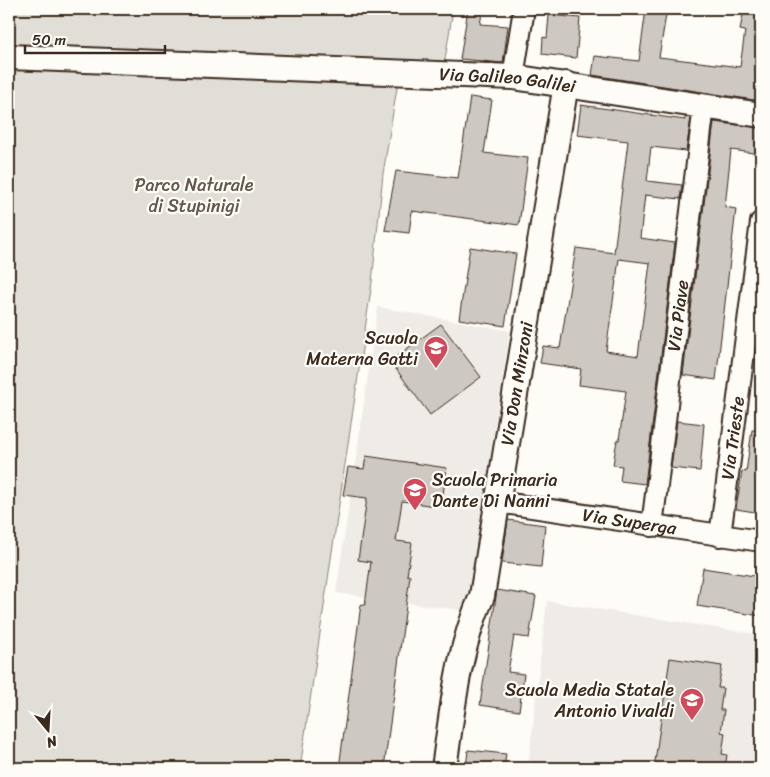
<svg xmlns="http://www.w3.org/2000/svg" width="770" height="777" font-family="Sriracha,sans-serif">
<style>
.built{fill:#efece7}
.green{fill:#e1ded7;stroke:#8e847a}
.building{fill:#cdc8c2;stroke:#3b2a1e;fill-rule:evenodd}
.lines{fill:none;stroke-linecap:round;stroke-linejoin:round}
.minor-casing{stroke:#3b2a1e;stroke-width:24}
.tertiary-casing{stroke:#3b2a1e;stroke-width:28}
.minor{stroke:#fdfcf7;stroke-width:20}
.tertiary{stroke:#fdfcf7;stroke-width:24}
.labels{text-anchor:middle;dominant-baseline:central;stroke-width:4.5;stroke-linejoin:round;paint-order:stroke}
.street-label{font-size:18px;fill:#3b2a1e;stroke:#fdfcf7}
.park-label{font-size:18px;fill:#64574c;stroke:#fdfcf7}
.poi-label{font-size:18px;fill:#3b2a1e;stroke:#fdfcf7;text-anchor:end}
</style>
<rect width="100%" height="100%" fill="#fdfcf7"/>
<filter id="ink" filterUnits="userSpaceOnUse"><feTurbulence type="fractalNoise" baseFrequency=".02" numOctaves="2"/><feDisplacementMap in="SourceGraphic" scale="10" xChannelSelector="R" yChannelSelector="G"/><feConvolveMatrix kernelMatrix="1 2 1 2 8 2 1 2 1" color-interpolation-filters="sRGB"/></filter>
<g filter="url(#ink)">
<path class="built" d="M378,307l132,24 -44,280 -130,-18z
M547,601l214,34v133h-233z"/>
<path class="green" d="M9,9h444l-9,57 -43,-3 -18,111 -11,108 -72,486h-291z"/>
<path class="building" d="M468,9h15l-3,15 28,2 -5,37 -43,-4z
M646,9h21l-8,48 81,10 5,-36 -5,-1 4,-21h17v92l-169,-26 3,-19 44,5z
M549,15l31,3 -4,40 -34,-4 1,-17 4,1z
M470,97l22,3 -8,53 44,5 -9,67 -107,-14 -3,22 -24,-3 11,-59 62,7z
M581,105l104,15v-3l6,1 -5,33 -35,-4 -4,34 35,4 -2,14 -35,-4 -5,43 35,5 -30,241 -25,-3 2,-15 -9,-1 4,-25h2l7,-49 -47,-6 2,-16 -41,-6 3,-17 17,2 16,-100 38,5 14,-112 -51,-6zM619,259l31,4 -12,93 -32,-5z
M714,122l47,6v26l-30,-4 -6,57 11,2 -20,171 -33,-5z
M470,247l46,7 -11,72 -46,-7z
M441,324l40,53 -51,38 -40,-54z
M677,421l27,3 -4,47 -29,-3z
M752,430h9v83l-25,-4 6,-38 4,1z
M366,456l81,12 -6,39 -39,-6 -6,40 16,2 -5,32 3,1 -26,192h-45l22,-164 4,1 6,-43 -13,-2 9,-62 -24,-3 5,-28 16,2z
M508,520l37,5 -4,42 -39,-4z
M703,568l58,9v39l-64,-10z
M497,590l39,6 -7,42 -15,-2 -6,36 16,2 -5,37 -39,-6z
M670,658l52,8 -4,22h5l-3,22h4l-3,22 4,1 -3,21 5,1 -2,13h-71z
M468,750l38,4 -2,14h-38z"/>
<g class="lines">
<defs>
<g id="minor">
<path d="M513,77l11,-68"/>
<path id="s1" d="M497,502l264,39"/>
<path id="s2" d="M652,526l52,-420"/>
<path id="s3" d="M720,536l41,-314"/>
</g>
<g id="tertiary">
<path id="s4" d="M9,57l504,20 248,38"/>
<path id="s5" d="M444,768c9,-60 13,-115 38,-172l84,-512"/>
</g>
</defs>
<use href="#minor" class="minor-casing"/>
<use href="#tertiary" class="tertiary-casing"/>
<use href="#minor" class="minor"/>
<use href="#tertiary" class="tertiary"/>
</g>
</g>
<defs>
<symbol id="school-pin" viewBox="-11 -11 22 30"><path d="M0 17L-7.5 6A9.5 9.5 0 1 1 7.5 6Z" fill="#d1495b" stroke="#fdfcf7"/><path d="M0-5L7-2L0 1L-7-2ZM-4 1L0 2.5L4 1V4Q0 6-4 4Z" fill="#fff"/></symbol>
</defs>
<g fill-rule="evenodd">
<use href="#school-pin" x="422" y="334" width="28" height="38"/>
<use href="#school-pin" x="401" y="476" width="28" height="38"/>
<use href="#school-pin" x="678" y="686" width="28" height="38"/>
</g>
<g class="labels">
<g class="street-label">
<text stroke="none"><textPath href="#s4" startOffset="499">Via Galileo Galilei</textPath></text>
<text stroke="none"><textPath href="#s2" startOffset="212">Via Piave</textPath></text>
<text stroke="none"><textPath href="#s5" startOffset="392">Via Don Minzoni</textPath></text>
<text stroke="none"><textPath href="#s3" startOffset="99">Via Trieste</textPath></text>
<text stroke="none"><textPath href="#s1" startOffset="134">Via Superga</textPath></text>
</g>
<g class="park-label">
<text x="194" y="185">Parco Naturale<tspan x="194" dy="21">di Stupinigi</tspan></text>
</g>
<g class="poi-label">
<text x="418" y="338">Scuola<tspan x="418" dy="21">Materna Gatti</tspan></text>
<text x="432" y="480" text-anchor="start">Scuola Primaria<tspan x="432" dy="21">Dante Di Nanni</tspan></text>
<text x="674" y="690">Scuola Media Statale<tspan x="674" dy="21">Antonio Vivaldi</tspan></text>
</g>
</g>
<rect width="770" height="777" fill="none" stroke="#fdfcf7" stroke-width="30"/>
<rect x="15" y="15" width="740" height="747" fill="none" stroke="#3b2a1e" stroke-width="2" filter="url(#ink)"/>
<g transform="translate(48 730) rotate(162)" stroke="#fdfcf7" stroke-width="4" paint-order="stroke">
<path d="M0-4L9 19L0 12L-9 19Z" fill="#3b2a1e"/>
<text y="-8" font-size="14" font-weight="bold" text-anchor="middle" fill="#3b2a1e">N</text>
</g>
<path d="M25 45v8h140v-8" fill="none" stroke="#3b2a1e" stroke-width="2.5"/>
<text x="32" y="45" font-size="15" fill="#3b2a1e" stroke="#fdfcf7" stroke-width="4" paint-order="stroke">50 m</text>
</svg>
